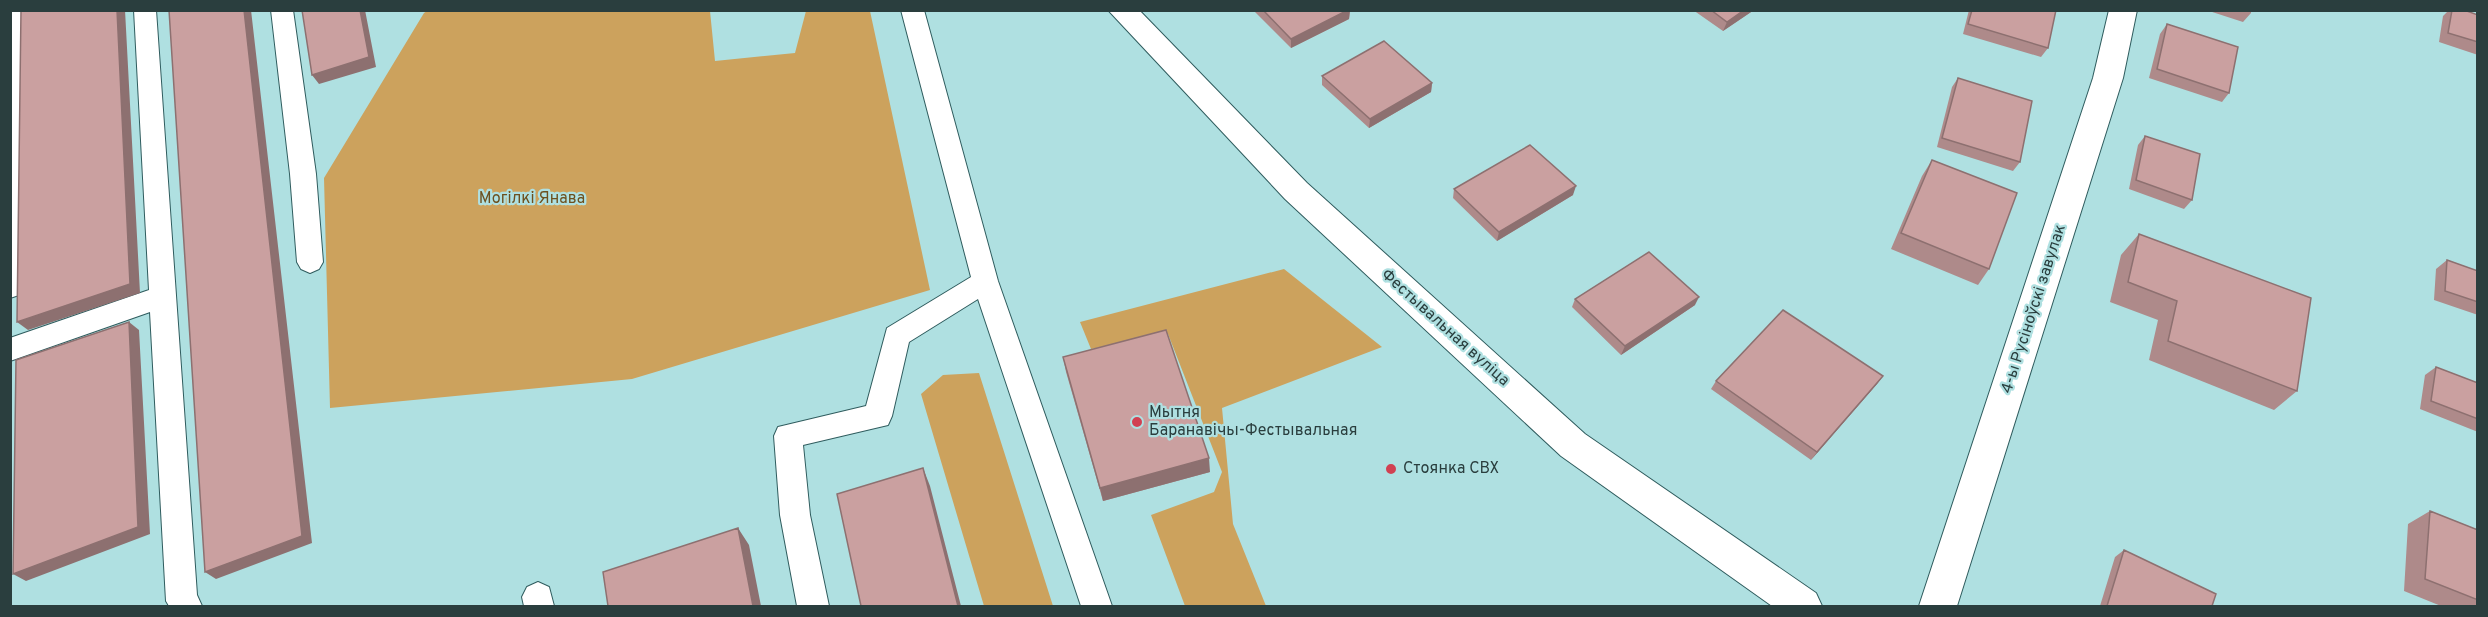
<svg xmlns="http://www.w3.org/2000/svg" width="2488" height="617" font-family="Overpass,sans-serif">
<style>
.green{fill:#cca25d}
.lines{fill:none;stroke-linecap:round;stroke-linejoin:round}
.service-casing{stroke:#2f5c5e;stroke-width:2}
.minor-casing{stroke:#2f5c5e;stroke-width:2}
.tertiary-casing{stroke:#2f5c5e;stroke-width:2}
.service{fill:#fff;fill-rule:evenodd}
.minor{fill:#fff;fill-rule:evenodd}
.tertiary{fill:#fff;fill-rule:evenodd}
.wall{fill:#ae8a8a}
.shaded-wall{fill:#8d7070}
.building{fill:#caa0a0;stroke:#8d7070;stroke-width:1.5}
.poi-dot{fill:#d14152;stroke:#afe0e1;stroke-width:2}
.labels{text-anchor:middle;dominant-baseline:central;stroke-width:4.5;stroke-linejoin:round;paint-order:stroke}
.park-label{font-size:16px;fill:#6c501f;stroke:#afe0e1}
.street-label{font-size:16px;fill:#2a3e3e;stroke:#afe0e1}
.poi-label{font-size:16px;fill:#2a3e3e;stroke:#afe0e1;text-anchor:start}
</style>
<rect width="100%" height="100%" fill="#afe0e1"/>
<path class="green" d="M427,11h283l5,50 80,-8 11,-42h64l60,279 -298,89 -302,29 -6,-230 100,-165z
M1284,269l98,78 -160,61 11,116 33,82h-81l-34,-91 63,-23 8,-20 -54,-138 -77,15 -11,-27z
M979,373l74,233h-69l-63,-212 22,-19z"/>
<g class="lines">
<defs>
<path id="service" d="M10,10h17l-4,277 -4,8 -9,3z
M134,10h22l41,585 5,11h-33l-3,-5 -16,-289 -140,49v-23l139,-48z
M271,10h22l23,164 7,88 -4,7 -9,4 -9,-4 -4,-7 -7,-88z
M901,10h23l74,271 114,325h-31l-103,-307 -69,43 -17,74 -4,9 -85,20 7,70 19,91h-32l-17,-91 -6,-79 4,-9 88,-21 21,-78 84,-51z
M538,582l11,5 5,19h-30l-2,-9 5,-10z"/>
<path id="minor" d="M2109,10h28l-14,68 -166,528h-38l174,-528z"/>
<path id="tertiary" d="M1108,10h31l168,173 278,251 231,159 6,13h-50l-211,-150 -276,-257z"/>
</defs>
<use href="#service" class="service-casing"/>
<use href="#minor" class="minor-casing"/>
<use href="#tertiary" class="tertiary-casing"/>
<use href="#service" class="service"/>
<use href="#minor" class="minor"/>
<use href="#tertiary" class="tertiary"/>
</g>
<path class="wall" d="M1253,10h97l-1,9 -58,29z
M1693,10h61l-31,21z
M1969,10h87l-8,38 -7,9 -78,-23z
M2206,10h45v3l-8,9z
M2449,10h15l14,5v40l-39,-13 4,-26z
M2167,24l62,69 -7,9 -73,-24 11,-44z
M1322,76l110,7 -1,9 -62,36 -47,-43z
M1958,78l62,84 -7,9 -76,-24 15,-60z
M2145,136l47,64 -8,9 -55,-20 9,-44z
M1932,160l57,109 -11,16 -87,-36 31,-73z
M1454,189l119,6 -76,46 -44,-43z
M2139,234l158,157 -23,19 -125,-50 9,-40 -48,-18 11,-47z
M2447,260l31,11v44l-44,-15 2,-31z
M1575,299l120,6 -74,50 -49,-48z
M1063,357l147,115 -107,29 -37,-129z
M2436,367l42,16v49l-58,-23 5,-34z
M1883,376l-6,8 -66,76 -100,-71 5,-8z
M2430,511l48,19v76h-37l-37,-15 4,-67z
M2124,550l88,56h-112l15,-49z"/>
<path class="shaded-wall" d="M117,10h8l15,283 -112,37 -11,-8z
M244,10h7l61,533 -96,36 -11,-7z
M360,10h5l11,57 -57,17 -7,-9z
M1348,10h2l-1,9 -58,29v-9z
M1744,10h10l-31,21 4,-9z
M1432,83l-1,9 -62,36 1,-9z
M1576,186l-3,9 -76,46 2,-9z
M1699,297l-4,8 -74,50 4,-9z
M129,322l10,8 11,204 -124,47 -13,-7z
M1883,376l-6,8 -66,76 6,-8z
M1209,458l1,14 -107,29 -3,-13z
M923,468l7,18 31,120h-3z
M738,528l11,17 12,61h-8z"/>
<path class="building" d="M21,10h96l13,274 -113,38z
M169,10h75l58,526 -97,36z
M302,10h58l9,47 -57,18z
M1263,10h85l-57,29z
M1711,10h33l-17,12z
M1972,10h84l-8,38 -80,-24z
M2452,10h12l14,5v27l-30,-9z
M2167,24l71,23 -9,46 -72,-24z
M1384,41l48,42 -62,36 -48,-43z
M1958,78l74,23 -12,61 -78,-24z
M2145,136l55,18 -8,46 -56,-20z
M1530,145l46,41 -77,46 -45,-43z
M1932,160l85,33 -28,76 -88,-36z
M2139,234l172,64 -14,93 -129,-50 9,-40 -49,-19z
M1649,252l50,45 -74,49 -50,-47z
M2447,260l31,11v31l-33,-11z
M1783,310l100,66 -66,76 -101,-71z
M129,322l9,205 -125,47 3,-214z
M1166,330l43,128 -109,30 -37,-131z
M2436,367l42,16v36l-47,-18z
M923,468l35,138h-97l-24,-112z
M2430,511l48,19v70l-53,-21z
M738,528l15,78h-145l-5,-34z
M2124,550l92,44 -4,12h-105z"/>
<g class="poi-dot">
<circle cx="1137" cy="422" r="6"/>
<circle cx="1391" cy="469" r="6"/>
</g>
<g class="labels">
<g class="park-label">
<text x="532" y="199">Могілкі Янава</text>
</g>
<g class="street-label">
<text transform="translate(2034 309) rotate(-72)">4-ы Русіноўскі завулак</text>
<text transform="translate(1445 328) rotate(42)">Фестывальная вуліца</text>
</g>
<g class="poi-label">
<text x="1149" y="413">Мытня<tspan x="1149" dy="18">Баранавічы-Фестывальная</tspan></text>
<text x="1403" y="469">Стоянка СВХ</text>
</g>
</g>
<rect width="2488" height="617" fill="none" stroke="#2a3e3e" stroke-width="24"/>
</svg>
